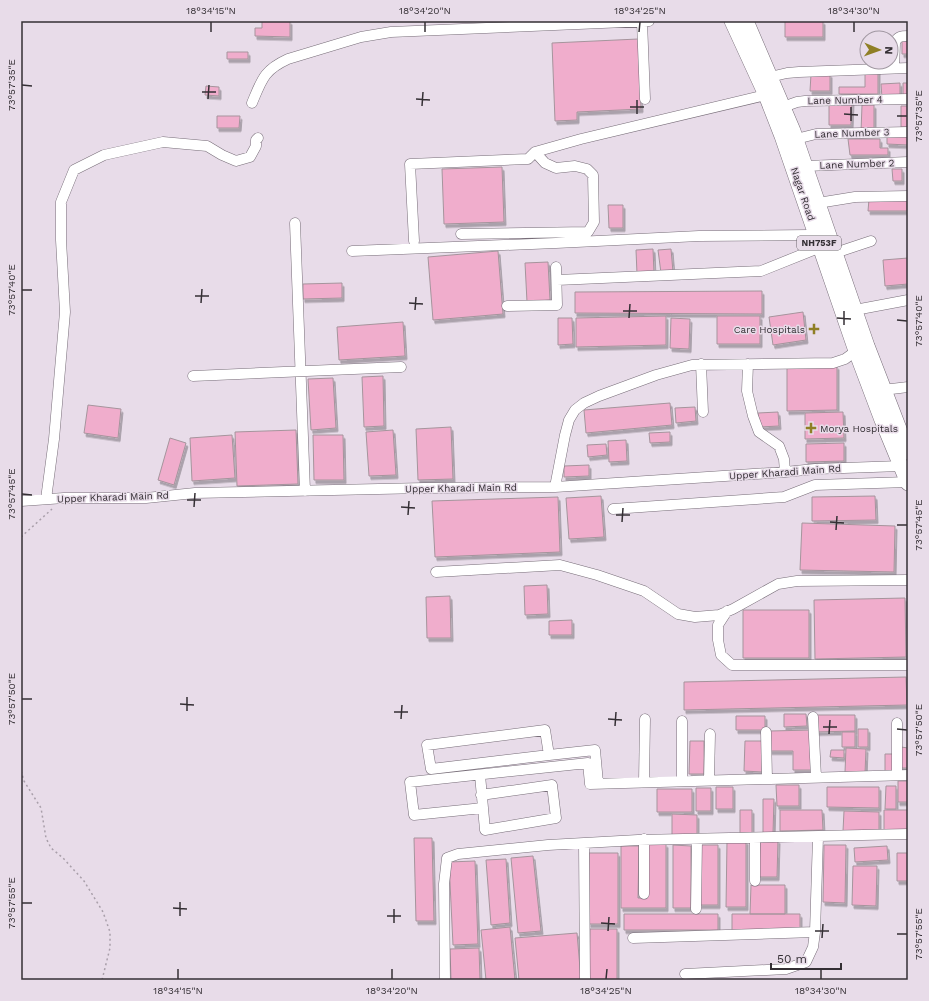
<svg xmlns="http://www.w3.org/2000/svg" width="929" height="1001" font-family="'Work Sans',sans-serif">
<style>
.building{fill:#f0adcc;stroke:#a5949c;filter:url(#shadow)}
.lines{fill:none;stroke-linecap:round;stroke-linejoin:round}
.minor-casing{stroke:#776d78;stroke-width:11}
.highway-casing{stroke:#776d78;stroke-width:16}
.path{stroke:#a99faa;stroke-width:1.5;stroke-dasharray:2 3;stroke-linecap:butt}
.minor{stroke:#fff;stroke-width:10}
.highway{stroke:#fff;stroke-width:15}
.ticks{fill:none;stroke:#342f34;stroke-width:1.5}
.poi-dot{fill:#8f7f25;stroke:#e8dce9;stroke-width:1.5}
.labels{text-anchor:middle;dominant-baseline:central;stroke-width:3;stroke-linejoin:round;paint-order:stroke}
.shield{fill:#e8dce9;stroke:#6a636a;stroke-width:1}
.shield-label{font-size:9px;font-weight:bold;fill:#342f34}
.street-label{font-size:10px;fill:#342f34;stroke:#e8dce9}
.poi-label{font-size:10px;fill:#342f34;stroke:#e8dce9;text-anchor:end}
.neatline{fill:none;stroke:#342f34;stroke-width:1.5}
.ticks-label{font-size:10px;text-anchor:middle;fill:#342f34}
</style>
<defs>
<filter id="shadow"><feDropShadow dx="2" dy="3.5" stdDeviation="0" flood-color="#0004"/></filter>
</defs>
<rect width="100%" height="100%" fill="#e8dce9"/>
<path class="building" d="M262,21h28v16l-35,-1v-8h7z
M785,21h38v16h-38z
M638,39l3,70 -64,3v8l-22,1 -3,-78z
M902,41h6v13h-6z
M227,52h21v7h-21z
M865,69h13v25h-39v-7h26z
M811,74h19v17h-20z
M900,83v15h-18l-1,-14z
M903,83h5v13h-5z
M206,86l13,1v9l-14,-1z
M829,100l23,1 -1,24h-22z
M862,105h12v27h-13z
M901,106h7v21h-7z
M217,116h23l-1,12h-22z
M887,134h21v11l-21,-1z
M848,139h32v9h8v7h-38z
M502,167l2,55 -60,2 -2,-55z
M892,169h10v12h-9z
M869,199l38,1v11h-39z
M608,205h15v23h-14z
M653,249l1,24 -17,1 -1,-24z
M671,249l2,23 -12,1 -3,-23z
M498,251l5,63 -70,6 -5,-63z
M908,258v26l-23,2 -2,-26z
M548,262l2,38 -23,2 -2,-39z
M342,283v15l-39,1v-15z
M762,291v23l-187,-1v-21z
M803,312l3,28 -33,5 -4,-28z
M666,316v29l-90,2v-29z
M717,316h43v28h-43z
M558,318h14l1,26 -15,1z
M671,318l19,1 -1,30 -19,-1z
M403,322l2,34 -66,4 -2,-33z
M837,366v44l-50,1v-44z
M383,376l1,50 -20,1 -2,-50z
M333,378l3,50 -25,2 -3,-51z
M670,403l2,22 -86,8 -2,-23z
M88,405l33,4 -3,29 -34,-5z
M695,407l1,14 -20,2 -1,-15z
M778,412l1,14 -20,1 -1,-14z
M843,412l1,26 -39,1v-26z
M451,427l2,52 -35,1 -2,-51z
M296,430l2,54 -61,2 -2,-54z
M393,430l3,45 -27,1 -3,-44z
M670,432v10l-20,1 -1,-10z
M232,435l3,43 -43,3 -2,-43z
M313,435h30l1,45h-30z
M170,438l16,5 -12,42 -16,-5z
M626,440l1,21 -18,1 -1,-21z
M844,443v18l-38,1v-18z
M606,444l1,11 -19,2 -1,-12z
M589,465v11l-25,1v-11z
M601,496l3,41 -35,2 -3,-41z
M875,496l1,24 -64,1v-24z
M558,497l2,55 -125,5 -3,-56z
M802,523l93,3 -1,46 -94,-2z
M547,585l1,29 -23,1 -1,-29z
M450,596l1,42h-24l-1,-41z
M905,598l1,59 -91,2 -1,-59z
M743,610h66v48h-66z
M572,620v15h-23v-14z
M906,677l1,28 -223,5v-28z
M784,714h22l1,12 -23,1z
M815,715h40v16l-40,1z
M736,716h29v14h-29z
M858,729h10v18h-10z
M812,730v40h-19v-19h-23v-20z
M842,732h13v15h-13z
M690,741h14v33h-15z
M745,741h18l-1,31 -18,-1z
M901,747l7,1v20h-7z
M846,748l20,1 -1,24 -20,-1z
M831,750h13v8l-14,-1z
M885,754h10l-1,19 -9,-1z
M898,781h10v21h-10z
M776,785h23v21h-22z
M886,786h10v23h-11z
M716,787h17v22h-17z
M827,787h52v21l-52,-1z
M696,788h15v23h-15z
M657,789h35v23h-35z
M763,799h11l-1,34h-10z
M740,810h12v23h-12z
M780,810h42l1,20 -43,1z
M884,810h24v20h-24z
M844,811l35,1v19h-36z
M672,814l25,1v20h-25z
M414,838h18l2,83h-18z
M760,840h18l-1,37h-18z
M727,841h19v66h-20z
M647,844h19v64h-45v-62h18l-1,52h9z
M673,845l18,1v62h-18z
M701,845h17v60h-18z
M824,845h22l-1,58 -22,-1z
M887,846l1,14 -33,2 -1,-14z
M589,853h29v71h-29z
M897,853h11v28h-11z
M533,856l8,75 -23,2 -7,-75z
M506,859l4,64 -19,2 -5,-65z
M475,861l3,83 -25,1 -4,-83z
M853,866h24l-1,40 -24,-1z
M751,885h34v29h-35z
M624,914h94v16h-94z
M732,914h68v17h-68z
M510,927l5,53h-29l-5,-50z
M590,929h27v51h-28z
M577,933l4,47h-62l-4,-42z
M479,948l1,32h-29l-1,-31z"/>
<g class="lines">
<defs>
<path id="minor" d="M642,21l3,78
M894,68l1,-25c2,-7 7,-7 13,-7
M770,77l17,-4 12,-1 109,-4
M252,103c10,-24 12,-33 36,-44l73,-22 30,-5 258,-11
M783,107l14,-5 8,-1 103,-2
M796,139l20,-5 92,-2
M806,166l102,-4
M818,203l37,-6 53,-1
M295,223l10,268
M461,234l127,-2 6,-10 -1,-47 -6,-6 -12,-3 -19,2 -11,-5 -10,-11
M414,241l-4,-77 118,-5 7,-7 46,-13 185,-44
M352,251l204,-8 143,-7 110,-1 8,2
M835,253l36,-12
M557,280l204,-9 60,-24
M507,306l50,-1 -1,-38
M855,310l53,-10
M701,364l2,48
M748,364l-1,27 6,25 6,16 20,14 5,13 1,13
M193,376l208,-9
M883,390l25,-3
M555,487l10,-52 4,-15 6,-10 9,-7 15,-7 57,-21 36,-10 141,-2 12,-4 11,-8
M46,499l8,-60 11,-127 -4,-72v-38l13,-32 30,-15 59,-13 44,4 15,9 14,6 14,-4 6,-11v-6l2,-2
M21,501l43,-3h82l49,-5 229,-5 131,-1 230,-15 30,-3 86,-3
M613,509l171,-12 31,-12 93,-3
M436,572l124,-7 37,10 47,16 34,23 17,3 24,-2 14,-6 45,-25 19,-3 111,-1
M727,611l-9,14v15l3,15 11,10h176
M813,717l3,60
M682,721v60
M897,723v52
M766,732l1,47
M549,755l-118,14 -4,-24 118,-15 4,25 46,-5 3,33
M480,775l3,33 -69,7 -4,-33 178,-19 2,21 318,-9
M709,780l1,-46
M644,782l1,-63
M481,795l71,-10 4,33 -71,12 -2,-22
M584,843l1,137
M755,881v-43
M644,894v-55
M696,909l1,-70
M633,938l182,-6
M685,974l101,-5 20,-7 7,-15 2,-15 3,-95
M445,980l-1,-96 3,-26 11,-4 90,-9 90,-5 270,-6"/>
<path id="highway" d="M732,21l34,74 16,41 74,215 26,69 26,63
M746,21l47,110 74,215 41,106"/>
</defs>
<use href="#minor" class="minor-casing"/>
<use href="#highway" class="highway-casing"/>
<path class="path" d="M21,537l31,-28
M21,771l3,10 17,27 5,30 5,10 12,10 21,23 19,31 7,20v16l-8,32"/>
<use href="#minor" class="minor"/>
<use href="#highway" class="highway"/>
</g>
<path class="ticks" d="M211,32v-10M425,32v-10M639,32l1,-10M854,32v-10M22,85l10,1M202,92h14M208,99l1,-14M416,99l14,1M422,106l1,-14M630,107h14M637,114v-14M844,114l14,1M897,116h10M851,121v-14M22,290h10M195,296h14M201,303l1,-14M409,303l14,1M415,310l1,-13M623,311h14M629,318l1,-14M837,318l14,1M897,320l10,1M844,325v-14M22,494l10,1M187,500h14M194,507l1,-14M401,507l14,1M408,515l1,-14M616,515h14M622,522l1,-14M830,522l14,1M897,525h10M836,530l1,-14M22,699h10M180,704l14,1M187,711v-14M394,712h14M401,719l1,-14M608,719l14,1M615,726l1,-14M823,727h14M897,729l10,1M829,734l1,-14M22,903h10M173,908l14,1M180,916v-14M387,916h14M394,923v-14M601,923l14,1M608,931l1,-14M815,931h14M897,934h10M822,938l1,-14M178,979v-10M392,979v-10M606,979l1,-10M821,979v-10"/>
<g class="poi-dot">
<path d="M812 323h4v4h4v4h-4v4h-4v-4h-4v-4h4z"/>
<path d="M809 422h4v4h4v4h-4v4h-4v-4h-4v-4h4z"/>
</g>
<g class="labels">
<rect class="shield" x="797" y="236" width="44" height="14" rx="3"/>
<g class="shield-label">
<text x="819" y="243">NH753F</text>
</g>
<g class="street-label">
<text transform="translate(845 100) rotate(-1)">Lane Number 4</text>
<text transform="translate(852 133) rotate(-2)">Lane Number 3</text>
<text transform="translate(857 164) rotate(-2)">Lane Number 2</text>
<text transform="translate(803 194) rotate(71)">Nagar Road</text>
<text transform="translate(785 472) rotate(-4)">Upper Kharadi Main Rd</text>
<text transform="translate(461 488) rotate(-1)">Upper Kharadi Main Rd</text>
<text transform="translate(113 497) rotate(-2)">Upper Kharadi Main Rd</text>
</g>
<g class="poi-label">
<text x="805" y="329">Care Hospitals</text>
<text x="820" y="428" text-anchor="start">Morya Hospitals</text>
</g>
</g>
<rect width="929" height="1001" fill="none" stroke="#e8dce9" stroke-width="44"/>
<g transform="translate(879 50) rotate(92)"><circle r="19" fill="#e8dce9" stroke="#a097a1"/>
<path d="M0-3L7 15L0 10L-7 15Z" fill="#8f7f25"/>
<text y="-6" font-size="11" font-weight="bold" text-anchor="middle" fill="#342f34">N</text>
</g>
<path d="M771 963v6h70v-6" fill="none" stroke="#342f34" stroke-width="2"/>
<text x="777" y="963" font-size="12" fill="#342f34" stroke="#e8dce9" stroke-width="3" paint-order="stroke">50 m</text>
<rect x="22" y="22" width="885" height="957" class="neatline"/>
<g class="ticks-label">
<text x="211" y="14">18°34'15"N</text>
<text x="425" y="14">18°34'20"N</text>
<text x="640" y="14">18°34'25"N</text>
<text x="854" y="14">18°34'30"N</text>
<text transform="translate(11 85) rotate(-90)" y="4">73°57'35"E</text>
<text transform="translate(918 116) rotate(-90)" y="4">73°57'35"E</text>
<text transform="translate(11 290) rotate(-90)" y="4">73°57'40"E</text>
<text transform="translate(918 321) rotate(-90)" y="4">73°57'40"E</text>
<text transform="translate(11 494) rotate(-90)" y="4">73°57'45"E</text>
<text transform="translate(918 525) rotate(-90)" y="4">73°57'45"E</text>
<text transform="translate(11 699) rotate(-90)" y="4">73°57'50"E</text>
<text transform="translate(918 730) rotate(-90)" y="4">73°57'50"E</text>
<text transform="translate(11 903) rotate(-90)" y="4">73°57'55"E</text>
<text transform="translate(918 934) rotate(-90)" y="4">73°57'55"E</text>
<text x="178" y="994">18°34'15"N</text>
<text x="392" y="994">18°34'20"N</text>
<text x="606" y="994">18°34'25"N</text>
<text x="821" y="994">18°34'30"N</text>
</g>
</svg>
